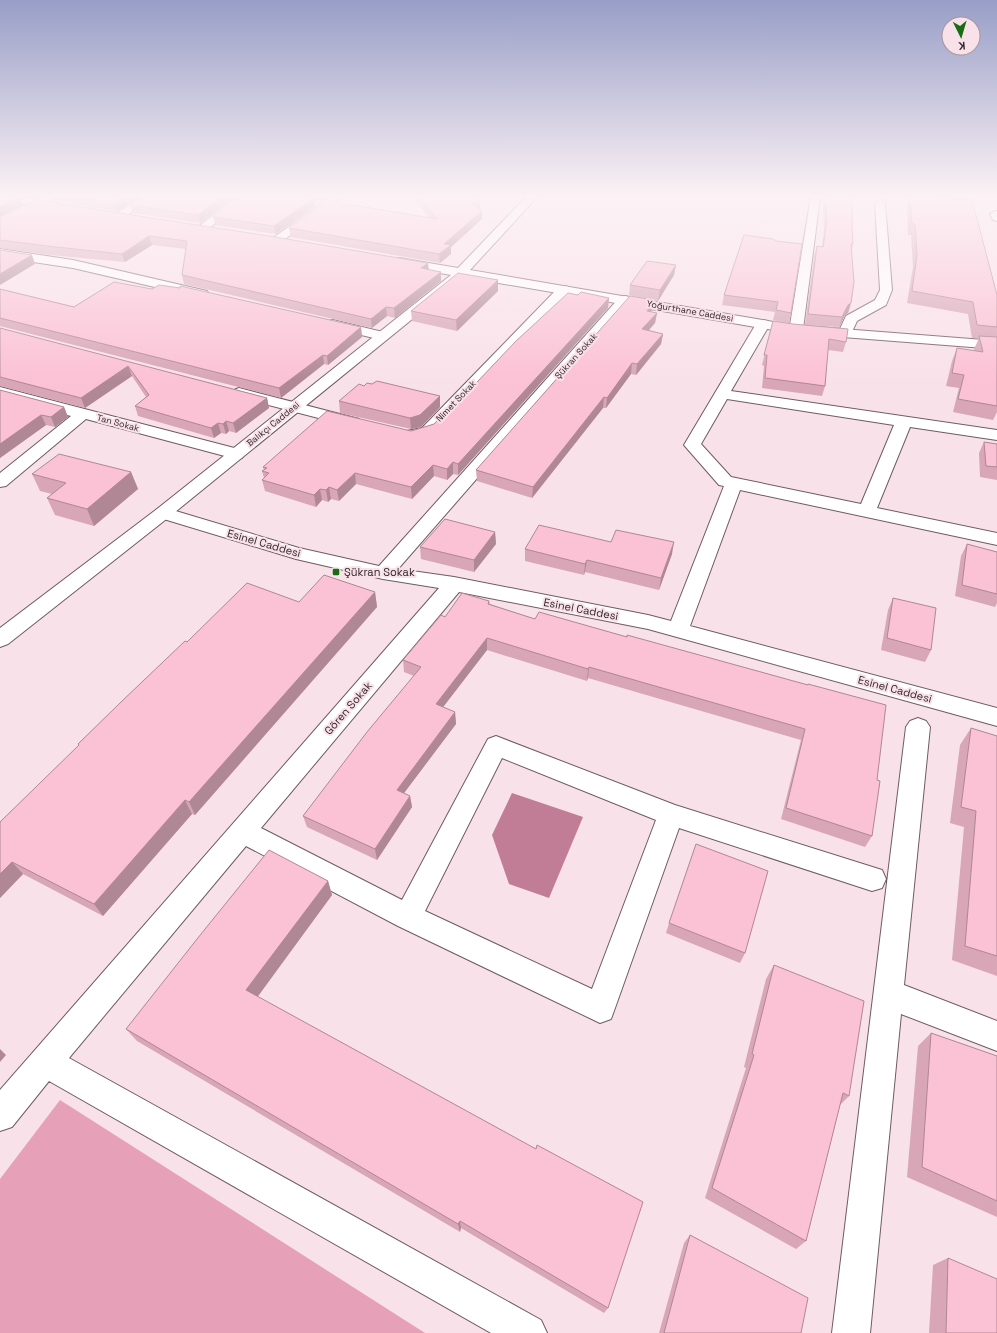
<svg xmlns="http://www.w3.org/2000/svg" width="997" height="1333" font-family="'Space Grotesk',sans-serif">
<style>
.forest{fill:#e6a0b8}
.water{fill:#c07d95}
.lines{fill:none;stroke-linecap:round;stroke-linejoin:round}
.minor-casing{stroke:#6f5b61;stroke-width:2}
.major-casing{stroke:#6f5b61;stroke-width:2}
.minor{fill:#fff;fill-rule:evenodd}
.major{fill:#fff;fill-rule:evenodd}
.wall{fill:#d8a6b6}
.shaded-wall{fill:#b08794}
.building{fill:#fbc1d4;stroke:#b08794}
.poi-dot{fill:#196c12;stroke:#f9e1e9;stroke-width:1.5}
.labels{text-anchor:middle;dominant-baseline:central;stroke-width:4;stroke-linejoin:round;paint-order:stroke}
.far-street-label{font-size:9px;fill:#2f2629;stroke:#f9e1e9}
.street-label{font-size:11px;fill:#2f2629;stroke:#f9e1e9}
.poi-label{font-size:11px;fill:#2f2629;stroke:#f9e1e9;text-anchor:start}
</style>
<rect width="100%" height="100%" fill="#f9e1e9"/>
<path class="forest" d="M60,1100l365,233h-425v-154z"/>
<path class="water" d="M512,793l71,24 -34,81 -40,-14 -17,-49z"/>
<g class="lines">
<defs>
<path id="minor" d="M43,196h13l-1,2 -55,28v-7z
M144,196h12l-33,22h-8l-2,-2 2,-2z
M238,196h12l-43,34h-8l-2,-2 2,-2z
M332,196h12l-63,46h-8l-2,-2 2,-2z
M811,196h8l1,2 -17,131 -2,3 -5,1 -10,-1 -2,-3 2,-3 4,-1z
M880,200l5,3 7,87 -6,15 -29,16 -7,15 -5,1 -5,-1 -2,-3 8,-17 29,-16 5,-10 -5,-87z
M996,211h1v10l-4,-1 -3,-6z
M0,249l73,11 134,31 2,3 -2,3 -5,1 -129,-30 -73,-11z
M564,286l5,1 1,3 -1,3 -135,141 -22,7 -10,-3 -2,-3 2,-3 20,-4 137,-141z
M625,296l5,1 2,3 -2,3 -232,266 56,8 194,38 23,6 53,-135 -5,-1 -35,-40 72,-121 2,-3 5,-1 5,1 2,3 -39,67 266,39v10l-87,-13 -33,81 120,25v12l-257,-55 -50,136 307,82v18l-349,-97 -189,-37 -198,236 141,72 86,-161 8,-3 179,69 207,65 4,9 -4,9 -10,3 -193,-63 -64,180 -4,11 -11,4 -202,-97 -152,-80 -177,212 472,262 6,13h-56l-442,-252 -37,46 -12,4v-41l439,-502 -56,-9 -87,-20 -139,-42 -3,-4 3,-4 6,-2 6,2 130,39 80,18 241,-269zM727,399l167,26 -33,79 -130,-27 -30,-33zM502,758l154,62 -64,169 -167,-78z
M333,320l54,13 2,3 -2,3 -5,1 -54,-13 -2,-3 2,-3z
M0,387l242,63 2,4 -2,4 -6,1 -150,-40 -80,67 -6,1v-14l71,-57 -71,-19z
M239,388l120,31 2,3 -2,3 -6,2 -119,-31 -3,-3 3,-3z
M918,718l8,3 4,6 -26,258 93,36v30l-96,-37 -31,319h-38l74,-606 4,-6z"/>
<path id="major" d="M1,196c10,0 61,5 65,11 -6,9 -53,-6 -64,-9z
M527,196h11l-68,74 321,55 206,16v8l-206,-16 -327,-56 -295,240 -161,127 -8,3v-19l157,-119 294,-234 -56,-10 -2,-3 2,-3 4,-1 59,10z"/>
</defs>
<use href="#minor" class="minor-casing"/>
<use href="#major" class="major-casing"/>
<use href="#minor" class="minor"/>
<use href="#major" class="major"/>
</g>
<path class="wall" d="M0,196l23,9 -22,12 428,52 12,12 -46,37 -8,-2 -15,12 -188,-44 -2,-9 4,-26 -34,-4 -27,17 -75,-7 -50,-7z
M25,196h15l-5,3z
M50,196h91l-24,15 -65,-10z
M144,196h92l-36,27 -67,-10 -3,-8z
M412,196h61l7,4v9h-1l3,10 -31,28v7l-11,9 -149,-26 -2,-9 140,-10z
M825,196h28l-1,27 1,21 -1,5 -1,54 -3,10 -3,2 -6,12 -34,-2 9,-69 3,-10 5,1 2,-17 -1,-22z
M910,196h15l72,99v117l-4,8 -40,-8 6,-24 -13,-2 6,-25 5,-13 17,3v-2l5,-11h-7l-4,-24 -61,-11 6,-36 -2,-32h-3l-1,-30z
M314,203l1,3 -39,28 -61,-9 -2,-8z
M744,235l47,78 -2,10 -16,-3 2,-8 -53,-7 2,-10z
M676,265l-2,10 -16,26 -29,-6 1,-10z
M0,289l74,18 287,20 1,10 -34,28 -4,-1 -43,34 -281,-72z
M498,291l-41,40 -45,-10 -1,-10z
M578,295l31,3 -1,10 -150,167 -5,-1 -6,6 -13,-4 -22,23 -56,-15 -17,17 -8,-2 -3,3 -6,-2 -6,7 -51,-16 -3,-11 2,-2 -2,-7 2,-1 -1,-3 148,-36 23,-7 25,-23z
M654,300l-2,10 -1,2 6,1 -2,10 -6,7 14,4 -2,10 -25,31 -5,-1 -25,34h-3l-71,90 -55,-17 -1,-11z
M773,321l73,21 -3,10 -15,-2 -3,36 -3,10 -60,-8 2,-22 -2,-1z
M0,328l267,70 2,10 -33,25 -7,-2 -3,3 -5,-1 -7,5 -76,-22 -3,-10 11,-9 -14,-21 -47,32 -85,-22z
M0,390l64,17 4,10 -13,10 -9,-2 -46,33z
M339,401l101,6 -19,20 -10,2 -71,-16z
M984,442l13,2v36l-17,-3 -1,-24z
M131,472l7,17 -44,37 -39,-11 -8,-17 5,-4 -12,-3 -8,-17z
M495,532l1,12 -22,28 -53,-13 -1,-12z
M611,542l61,12 -13,36 -74,-18 -1,3 -59,-14v-12z
M967,544l30,8v51l-2,4 -40,-11 6,-40z
M375,592l2,15 -182,208 -3,-1 -89,102 -80,-42 -23,24v-76l79,-76 -1,-2 109,-102z
M893,598l38,52 -6,12 -44,-12 7,-40z
M489,601l1,3 45,15 92,18 181,48 69,95 -5,56 -7,11 -84,-28 20,-79 -213,-62 -1,3 -100,-31 -44,57 12,5 1,12 -52,69 6,3 2,11 -35,53 -70,-33 -4,-11 111,-140 -10,-4 -1,-12 42,-43z
M971,728l26,8v240l-45,-16 12,-133 -14,-4 10,-78z
M328,881l4,14 -75,102 351,311 -4,5 -143,-85 -1,4 -323,-191 -11,-12z
M669,923l76,30 -5,10 -74,-30z
M774,965l75,131 -9,9 -34,136 -10,8 -91,-51 41,-130 -2,-1 22,-88z
M931,1033l66,23v161l-90,-40 11,-131z
M690,1235l111,98h-142l25,-90z
M948,1258l49,75h-68l4,-68z"/>
<path class="shaded-wall" d="M34,196h6l-5,3z
M126,196h15l-24,15 -3,-8z
M223,196h13l-36,27 -2,-8z
M311,196h13l-10,7 1,3 -39,28 -2,-8z
M20,197l3,8 -23,12v-10z
M480,200v9l-10,2v-9z
M482,211v8l-31,28v7l-11,9 -1,-9 5,-10z
M149,236l3,9 -27,17 -3,-8z
M32,255l3,9 -35,21v-11z
M428,263l1,9 -8,-4z
M676,265l-2,10 -16,26 2,-11z
M441,272v9l-46,37 -1,-10z
M498,280v11l-41,40 -1,-11z
M609,298l-1,10 -150,167v-11z
M654,300l-2,10 -6,11 1,-10z
M851,303l-3,10 -3,2 -6,12 3,-10 6,-12z
M386,307l1,9 -15,12 -1,-9z
M657,313l-2,10 -14,16 1,-10z
M361,327l1,10 -34,28 -1,-9z
M663,334l-2,10 -25,31 1,-11z
M323,355l1,9 -43,34 -2,-10z
M632,363l-1,11 -25,34 1,-10z
M128,366l4,10 -47,32 -4,-10z
M440,396v11l-19,20 -10,2 -1,-11z
M604,397l-1,11 -71,90 1,-11z
M267,398l2,10 -33,25 -3,-10z
M64,407l4,10 -13,10 -4,-10z
M41,415l5,10 -46,33v-14z
M226,421l3,10 -3,3 -3,-10z
M218,423l3,10 -7,5 -3,-10z
M453,462v12l-6,6v-11z
M433,465l1,11 -22,23 -1,-12z
M131,472l7,17 -44,37 -7,-17z
M355,473l1,11 -17,17 -2,-11z
M329,487l2,12 -3,3 -2,-12z
M320,489l2,11 -6,7 -2,-12z
M495,532l1,12 -22,28v-12z
M674,542l-2,12 -13,36 2,-12z
M587,560l-2,12 -1,3 1,-11z
M375,592l2,15 -182,208 -6,-13z
M487,638v12l-50,65 -1,-11z
M589,667l-1,11 -1,3 1,-12z
M455,712l1,12 -58,77 -1,-11z
M410,796l2,11 -35,53 -2,-11z
M185,800l7,14 -89,102 -9,-12z
M12,862l11,12 -23,24v-24z
M328,881l4,14 -79,108 -7,-13z
M0,1049l6,6 -6,7z
M460,1221l1,7 -1,4 -2,-8z"/>
<path class="building" d="M0,196h17l3,1 -20,10z
M67,196h59l-12,7z
M144,196h79l-25,19 -68,-10z
M241,196h70l-2,1 5,1 -40,28 -61,-9z
M418,196h55l7,4 -10,2 12,9 -38,33 7,1 -12,9 -150,-26 39,-27 109,18z
M825,196h28l-1,27 1,21h-2l3,38 -3,21 -3,2 -6,12 -34,-3 9,-68 6,1 4,-26 -2,-22z
M910,196h15l47,4 25,95v32l-20,-2 -4,-23 -61,-11 5,-36 -2,-31h-3z
M35,200l240,37 153,26 -7,5 20,4 -47,36 -8,-1 -15,12 -189,-44 5,-34 -38,-5 -27,18 -75,-8 -47,-6v-23z
M744,235l29,4 3,2 26,3 -11,69 -15,-3 2,-8 -54,-7z
M0,250l32,5 -32,19z
M647,261l29,4 -16,25 -30,-5z
M458,273l40,7 -42,40 -45,-9z
M114,282l38,7 7,-4 21,3v-2l181,41 -34,29 -4,-1 -44,33 -279,-70v-29l74,18z
M581,292l28,6 -151,166 -5,-2 -6,7 -14,-4 -22,22 -56,-14 -18,17 -8,-3 -3,3 -6,-1 -6,6 -52,-15 7,-7 -7,-2 5,-3 -4,-1 64,-56 84,20 23,-7 23,-24 2,1 57,-60 52,-48 10,2z
M630,296l24,4 -7,11 10,2 -15,16 21,5 -26,30 -5,-1 -25,35 -3,-1 -71,90 -57,-17z
M773,321l20,3 55,5 -2,13 -17,-3 -4,47 -60,-8 2,-23h-3z
M0,328l267,70 -34,25 -7,-2 -3,3 -5,-1 -7,5 -76,-22 14,-11 -21,-29 -47,32 -81,-21z
M979,336l18,1v69l-39,-7 6,-24 -12,-2 5,-25 26,4z
M377,381l63,15 -20,19 -10,3 -71,-17 20,-17 5,2 3,-3 5,1z
M0,390l64,17 -13,10 -10,-2 -41,29z
M984,442l13,2v23l-11,-1z
M59,454l72,18 -44,37 -40,-11 19,-15 -34,-9z
M445,519l50,13 -21,28 -54,-13z
M539,525l72,17 5,-12 58,12 -13,36 -74,-18 -2,4 -60,-15z
M967,544l30,8v42l-35,-9z
M324,575l51,17 -186,210 -4,-2 -91,104 -82,-42 -12,12v-52l79,-77 -1,-1 43,-42 64,-61 2,1 60,-59 52,19z
M462,593l27,8 -1,3 47,15 4,-7 88,25v-2l181,50v-1l78,21 -9,75 3,1 -8,55 -86,-28 19,-79 -216,-62 -1,2 -101,-31 -51,66 19,8 -58,78 13,6 -35,53 -72,-33 64,-84 54,-65 -18,-7 38,-45 4,2z
M893,598l43,10 -5,42 -44,-12z
M971,728l26,8v220l-32,-10 11,-135 -15,-4z
M696,844l72,27 -23,82 -76,-30z
M269,850l59,31 -82,109 290,159 1,-4 106,57 -35,106 -148,-87 -2,3 -332,-195 75,-95z
M774,965l90,36 -15,95 -6,-3 -37,148 -94,-53 42,-133 -2,-1z
M931,1033l66,23v145l-75,-34z
M690,1235l118,63 -7,35h-137z
M948,1258l49,21v54h-51z"/>
<linearGradient id="sky" x2="0" y2="1"><stop stop-color="#989ec7"/><stop offset="0.51" stop-color="#fcf2f5"/><stop offset="1" stop-color="#fcf2f5" stop-opacity="0"/></linearGradient>
<rect width="997" height="383" fill="url(#sky)"/>
<rect class="poi-dot" x="332" y="568" width="8" height="8" rx="2"/>
<g class="labels">
<g class="far-street-label">
<text transform="translate(690 311) rotate(10)">Yoğurthane Caddesi</text>
<text transform="translate(576 356) rotate(-48)">Şükran Sokak</text>
<text transform="translate(456 401) rotate(-46)">Nimet Sokak</text>
<text transform="translate(118 423) rotate(15)">Tan Sokak</text>
<text transform="translate(273 424) rotate(-39)">Balıkçı Caddesi</text>
</g>
<g class="street-label">
<text transform="translate(264 543) rotate(16)">Esinel Caddesi</text>
<text transform="translate(581 609) rotate(11)">Esinel Caddesi</text>
<text transform="translate(895 689) rotate(15)">Esinel Caddesi</text>
<text transform="translate(348 708) rotate(-49)">Gören Sokak</text>
</g>
<g class="poi-label">
<text x="344" y="572">Şükran Sokak</text>
</g>
</g>
<g transform="translate(961 36) rotate(175)"><circle r="19" fill="#f9e1e9" stroke="#a8969c"/>
<path d="M0-3L7 15L0 10L-7 15Z" fill="#196c12"/>
<text y="-6" font-size="11" font-weight="bold" text-anchor="middle" fill="#2f2629">K</text>
</g>
</svg>
